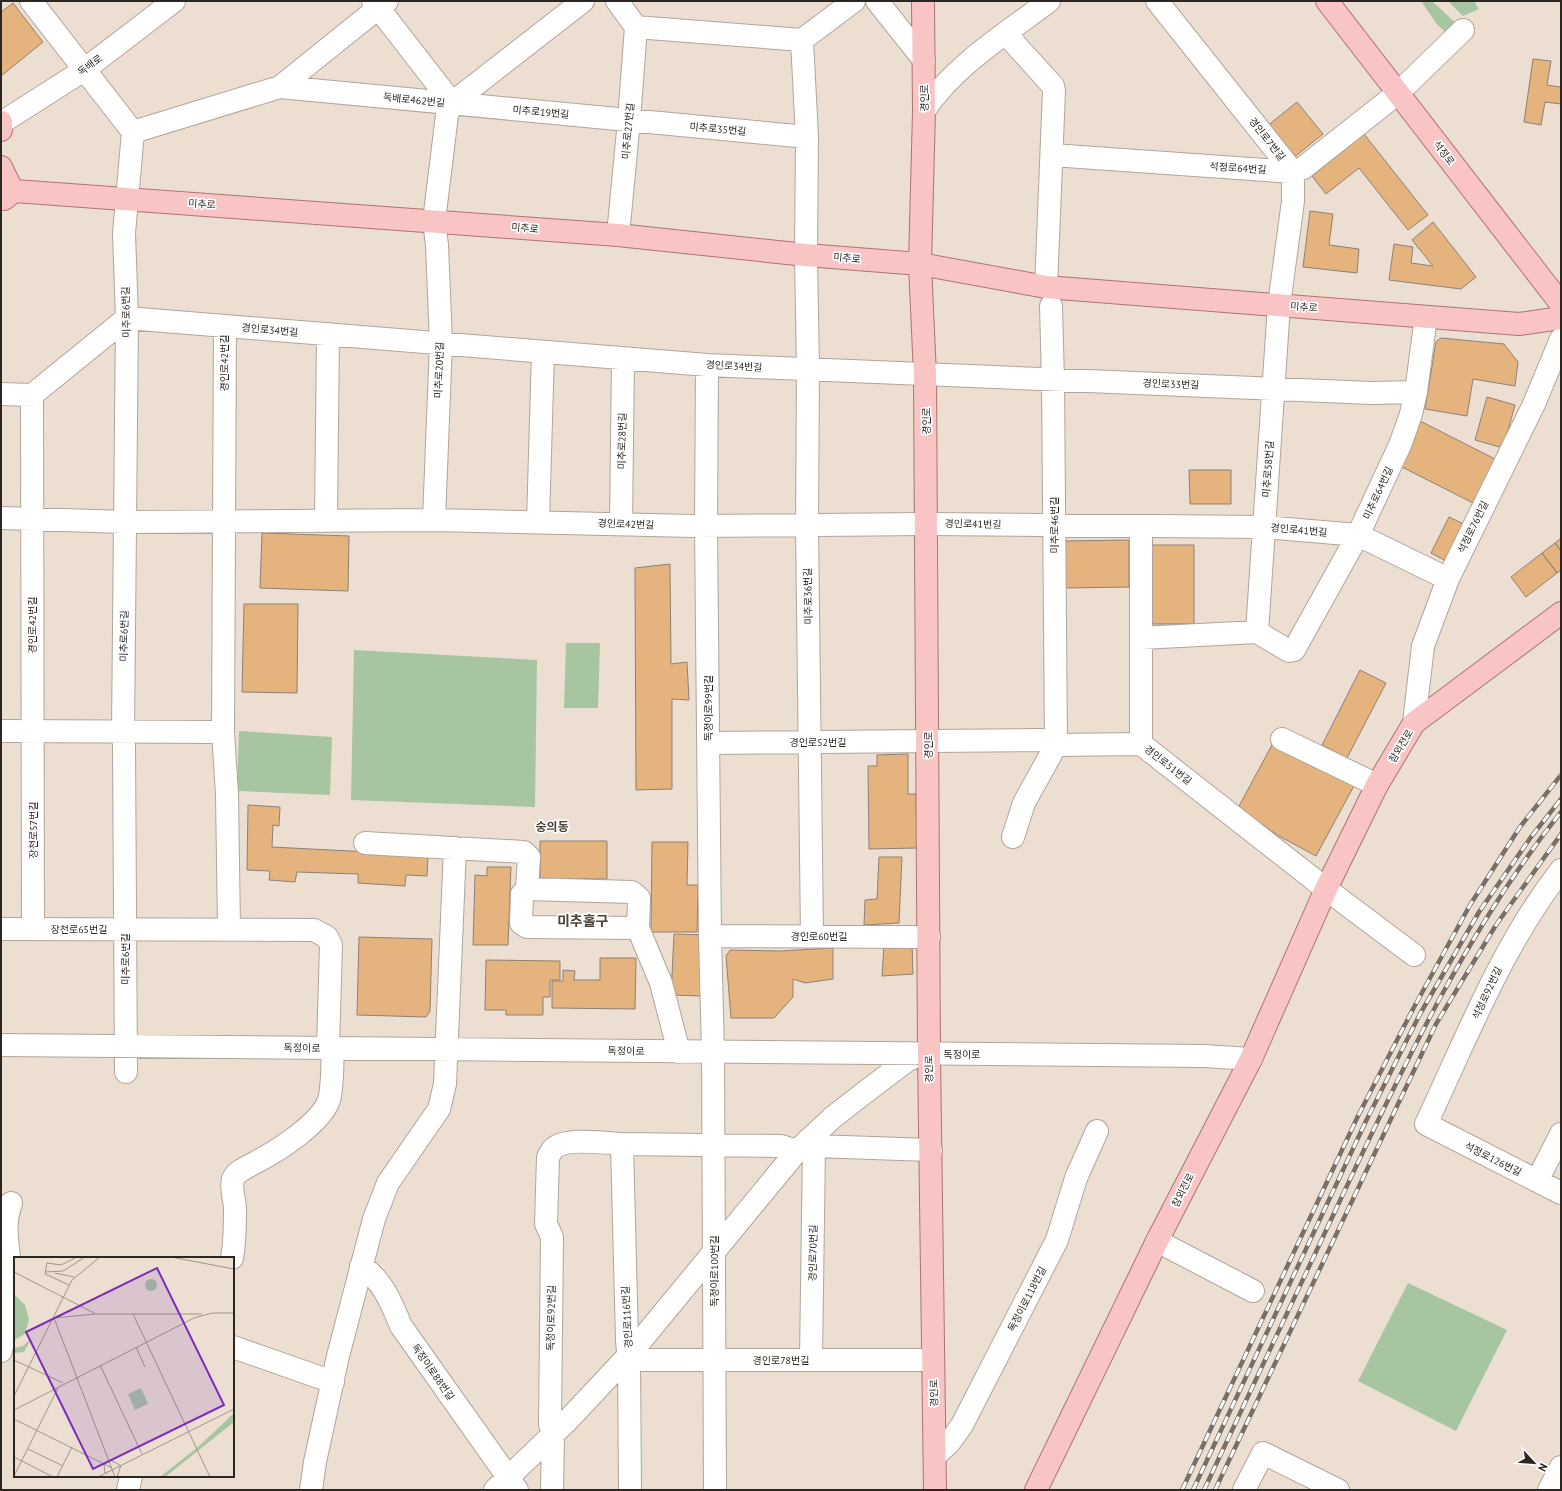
<svg xmlns="http://www.w3.org/2000/svg" width="1562" height="1491" font-family="'PT Sans','Noto Sans KR',sans-serif">
<style>
.green{fill:#a8c5a2}
.building{fill:#e5b37d;stroke:#8d8175}
.lines{fill:none;stroke-linecap:round;stroke-linejoin:round}
.minor-casing{stroke:#b1a599;stroke-width:24}
.major-casing{stroke:#ae7371;stroke-width:24}
.minor{stroke:#fff;stroke-width:22}
.major{stroke:#f8c4c4;stroke-width:22}
.rail-casing{stroke:#787067;stroke-width:4.5}
.rail{stroke:#fff;stroke-width:3;stroke-dasharray:9;stroke-linecap:butt}
.labels{text-anchor:middle;dominant-baseline:central;stroke-width:3.5;stroke-linejoin:round;paint-order:stroke}
.street-label{font-size:10px;fill:#2b2621;stroke:#fff}
.quarter-label{font-size:12px;font-weight:bold;fill:#4d4238;stroke:#fff}
.district-label{font-size:14px;font-weight:bold;fill:#4d4238;stroke:#fff}
.inset-road{fill:none;stroke:#9f958b;stroke-width:1}
.view{fill:#7b2cbf;fill-opacity:0.15;stroke:#7b2cbf;stroke-width:2}
.inset-edge{fill:none;stroke:#2b2621;stroke-width:2}
</style>
<rect width="100%" height="100%" fill="#ecdfd2"/>
<path class="green" d="M1421,1h11l26,24 -11,9 -11,-11z
M1448,1h26l5,8 -16,7z
M566,643h34l-2,65h-34z
M354,650l183,10 -2,147 -184,-7z
M239,731l93,6 -2,58 -93,-4z
M1408,1283l99,47 -51,101 -98,-50z"/>
<path class="building" d="M13,3l30,39 -42,34v-64z
M1533,59l18,2 -4,24 14,2v17l-16,-2 -4,23 -17,-3z
M1297,102l26,32 -31,25 -26,-32z
M1364,134l64,81 -20,15 -49,-62 -33,26 -14,-18z
M1310,211l23,3 -4,31 30,4 -2,24 -54,-6z
M1433,222l43,55 -15,12 -72,-9 5,-36 19,3 -2,16 22,3 -21,-26z
M1441,338l63,6 14,18 -3,24 -42,-7 -6,37 -42,-7 11,-67z
M1487,397l28,8 -12,43 -28,-8z
M1420,421l77,39 -22,44 -77,-39z
M1189,470h42v34h-41z
M1449,517l19,9 -18,37 -19,-10z
M262,533l87,3 -1,55 -88,-3z
M1561,538v13l-6,-8z
M1129,540v47l-64,1v-47z
M1555,543l6,8v19l-4,3 -15,-20z
M1152,545h42v79h-42z
M1542,553l15,20 -31,24 -15,-20z
M670,564l1,100 16,-2 2,38 -17,-1v90l-36,1 -1,-222z
M244,604h54l-1,89 -55,-1z
M1360,670l26,13 -39,75 -25,-13z
M1273,743l82,41 -39,72 -37,-20 -41,-28z
M908,754v40h8l1,54 -48,1 -1,-83h9v-11z
M248,805l32,2 -1,19 -6,-1 -1,22 156,8 -1,21 -21,-1 -1,11 -47,-3v-9l-61,-2 -2,10 -26,-2 1,-9 -23,-1z
M540,841h67v38h-67z
M652,842h36l-1,43h11l-1,47h-46z
M879,857h23l-3,66 -35,2 1,-25 12,-1z
M487,867h24l-3,78h-35l2,-70 12,1z
M674,934l30,1 -3,61 -30,-1z
M359,937l73,2 -2,72 -4,6 -69,-2z
M912,944l1,30 -31,2 2,-31z
M833,948v31l-28,4 -12,-4v18l-19,21h-43l-5,-62 4,-6 50,1z
M600,958h36l-1,51 -83,-1v-27h11v-11l12,1 -1,9h26z
M486,960l74,1v19h-10v17h-7v18h-37v-5h-21z"/>
<g class="lines">
<defs>
<path id="minor" d="M31,1l102,131 147,-45 107,-86
M373,1l79,102
M617,1l19,26 -7,93 -11,115
M877,1l47,59
M1157,1l136,171v29l-14,104 -22,327
M636,27l166,13
M1006,34l47,52 1,5 -8,196
M280,87l527,50
M924,111c29,-45 83,-78 125,-110
M1,123l83,-53 90,-69
M1052,155l241,17 10,-4 95,-75 65,-63
M225,326l-2,406 4,62 2,135
M707,365l-1,160 4,411 3,116 2,438
M1,394l31,1 95,-77 580,47 665,28 44,-1
M32,395l1,534
M1,518l124,4 309,-2 259,6 233,-2 338,3 94,8 90,44
M326,520l2,-186
M434,520l7,-177 -4,-98 -3,-24 13,-106 5,-12 131,-102
M538,522l5,-170
M621,524l2,-166
M1141,526v218
M1141,638l116,-6 32,19 5,-1 64,-115 42,-90 11,-31 5,-22 10,-75
M1414,723l9,-77 25,-67 86,-175 27,-65
M1,731l222,1
M1282,739l95,46
M708,743l334,-3 14,5 85,-1 185,145 88,66
M1013,837l11,-34 32,-58 -3,-365 -2,-74
M365,843l159,9 5,5 -2,32
M1561,870c-59,76 -94,167 -135,254l135,69
M638,928l-111,-1 -6,-4 1,-29 5,-5 105,3 7,6 -1,30 23,55 18,69
M1,929l313,1 13,7 4,8 -3,103
M710,936l219,1
M812,936l-5,-411 1,-156 -2,-114 1,-118 -5,-97 52,-39
M1,1045l1203,11 47,3
M126,1072l-2,-327 -1,-13 4,-414 -3,-85 9,-101
M809,1139l5,7 -3,214
M622,1144l5,197 2,19 1,130
M814,1146l117,4
M1537,1181l24,-47
M1157,1241l96,50
M232,1258c3,-16 3,-33 3,-49 0,-10 -5,-20 -2,-30 4,-9 17,-13 25,-18 21,-11 63,-38 71,-61 4,-14 3,-37 4,-52
M361,1266c21,13 31,38 40,60l116,164
M233,1347l100,35
M1,1351c7,-29 10,-60 8,-90 -1,-23 -6,-34 2,-58
M629,1360h304
M935,1456l14,-13 13,-18 95,-185 19,-62 21,-47
M128,1490l3,-14
M311,1490l4,-28 23,-106 36,-137 14,-36 51,-74 6,-25 10,-236
M495,1490l73,-70 61,-65 168,-204 35,-33 36,-28 40,-30 13,-6
M552,1490l1,-55 -3,-11 2,-187 -6,-13 2,-67c2,-3 3,-6 5,-8 11,-12 54,-6 69,-5l159,2 16,5
M1244,1490l19,-37 75,37
M1549,1490l12,-23"/>
<path id="major" d="M923,1l1,110 -4,153 5,111 4,679 6,436
M1327,1l234,303
M1,122v8
M1,167l12,25 -9,7
M1,190l617,45 188,20 114,9 126,23 473,37 42,-6
M1036,1490l121,-249 94,-182 75,-170 51,-104 37,-62 147,-110"/>
</defs>
<use href="#minor" class="minor-casing"/>
<use href="#major" class="major-casing"/>
<use href="#minor" class="minor"/>
<use href="#major" class="major"/>
<defs>
<path id="rail" d="M1182,1490l176,-374 55,-107 57,-104 50,-78 41,-52
M1193,1490l173,-369 54,-107 59,-102 52,-75 30,-38
M1204,1490c47,-100 94,-200 141,-300 62,-132 125,-264 216,-378
M1215,1490l221,-466 60,-99 65,-91"/>
</defs>
<use href="#rail" class="rail-casing"/>
<use href="#rail" class="rail"/>
</g>
<g class="labels">
<g class="street-label">
<text transform="translate(90 65) rotate(-36)">독배로</text>
<text transform="translate(924 98) rotate(-90)">경인로</text>
<text transform="translate(414 100) rotate(6)">독배로462번길</text>
<text transform="translate(541 112) rotate(5)">미추로19번길</text>
<text transform="translate(718 129) rotate(5)">미추로35번길</text>
<text transform="translate(628 131) rotate(-85)">미추로27번길</text>
<text transform="translate(1267 139) rotate(52)">경인로7번길</text>
<text transform="translate(1444 153) rotate(52)">석정로</text>
<text transform="translate(1238 168) rotate(4)">석정로64번길</text>
<text transform="translate(202 204) rotate(4)">미추로</text>
<text transform="translate(525 228) rotate(5)">미추로</text>
<text transform="translate(847 258) rotate(5)">미추로</text>
<text transform="translate(1304 307) rotate(4)">미추로</text>
<text transform="translate(126 312) rotate(-91)">미추로6번길</text>
<text transform="translate(270 330) rotate(5)">경인로34번길</text>
<text transform="translate(224 363) rotate(-90)">경인로42번길</text>
<text transform="translate(734 366) rotate(3)">경인로34번길</text>
<text transform="translate(439 370) rotate(-88)">미추로20번길</text>
<text transform="translate(1171 384) rotate(2)">경인로33번길</text>
<text transform="translate(926 421) rotate(-90)">경인로</text>
<text transform="translate(622 441) rotate(-89)">미추로28번길</text>
<text transform="translate(1268 469) rotate(-86)">미추로58번길</text>
<text transform="translate(1378 493) rotate(-65)">미추로64번길</text>
<text transform="translate(626 524) rotate(2)">경인로42번길</text>
<text transform="translate(973 524) rotate(1)">경인로41번길</text>
<text transform="translate(1054 525) rotate(-90)">미추로46번길</text>
<text transform="translate(1473 527) rotate(-64)">석정로76번길</text>
<text transform="translate(1299 530) rotate(5)">경인로41번길</text>
<text transform="translate(808 596) rotate(-91)">미추로36번길</text>
<text transform="translate(32 625) rotate(-90)">경인로42번길</text>
<text transform="translate(124 636) rotate(-89)">미추로6번길</text>
<text transform="translate(708 708) rotate(-90)">독정이로99번길</text>
<text x="818" y="742">경인로52번길</text>
<text transform="translate(928 745) rotate(-90)">경인로</text>
<text transform="translate(1401 746) rotate(-59)">참외전로</text>
<text transform="translate(1168 765) rotate(38)">경인로51번길</text>
<text transform="translate(33 830) rotate(-90)">장천로57번길</text>
<text x="79" y="929">장천로65번길</text>
<text x="819" y="936">경인로60번길</text>
<text transform="translate(125 959) rotate(-90)">미추로6번길</text>
<text transform="translate(1487 993) rotate(-65)">석정로92번길</text>
<text transform="translate(302 1048) rotate(1)">독정이로</text>
<text transform="translate(626 1051) rotate(1)">독정이로</text>
<text x="962" y="1054">독정이로</text>
<text transform="translate(929 1069) rotate(-91)">경인로</text>
<text transform="translate(1493 1159) rotate(27)">석정로126번길</text>
<text transform="translate(1183 1190) rotate(-63)">참외전로</text>
<text transform="translate(813 1253) rotate(-89)">경인로70번길</text>
<text transform="translate(714 1271) rotate(-90)">독정이로100번길</text>
<text transform="translate(1027 1299) rotate(-63)">독정이로118번길</text>
<text transform="translate(627 1317) rotate(-93)">경인로116번길</text>
<text transform="translate(551 1318) rotate(-89)">독정이로92번길</text>
<text x="781" y="1360">경인로78번길</text>
<text transform="translate(433 1372) rotate(55)">독정이로88번길</text>
<text transform="translate(934 1393) rotate(-91)">경인로</text>
</g>
<g class="quarter-label">
<text x="552" y="826">숭의동</text>
</g>
<g class="district-label">
<text x="583" y="921">미추홀구</text>
</g>
</g>
<g transform="translate(14 1257)">
<rect width="220" height="220" fill="#ecdfd2"/>
<path d="M131 28a6 6 0 1 1 12 0a6 6 0 1 1-12 0ZM0,37l11,11 4,14 -4,15 -11,6zM17,82l-7,13 -10,1v-5l9,-2zM127,131l7,16 -13,6 -7,-16zM220,156v9l-69,55h-5l38,-30z" fill="#a8c5a2"/>
<path class="inset-road" d="M157,0l63,12M0,15l82,42h106M31,15l18,-1 22,-14M41,16l19,4M55,28l-24,-11 2,-11 14,2 16,-8M119,57l77,163M40,61l41,-4M40,61l61,159M122,90l9,20M0,103l49,23M86,108l42,89M0,139l58,-116 28,-23M0,153l180,-92 18,-5h22M0,162l98,49M14,192l35,17M0,200l39,20M91,216l-1,-9 6,-4 10,5M0,219l44,-88M43,220l15,-30M84,220l136,-68M103,220l4,-12"/>
<path class="view" d="M143,11l67,137 -131,64 -67,-137z"/>
<rect width="220" height="220" class="inset-edge"/>
</g>
<rect width="1562" height="1491" fill="none" stroke="#2b2621" stroke-width="4"/>
<g transform="translate(1534 1463) rotate(116)" stroke="#ffffff" stroke-width="3" paint-order="stroke">
<path d="M0-3L7 15L0 10L-7 15Z" fill="#2b2621"/>
<text y="-6" font-size="11" font-weight="bold" text-anchor="middle" fill="#2b2621">N</text>
</g>
</svg>
